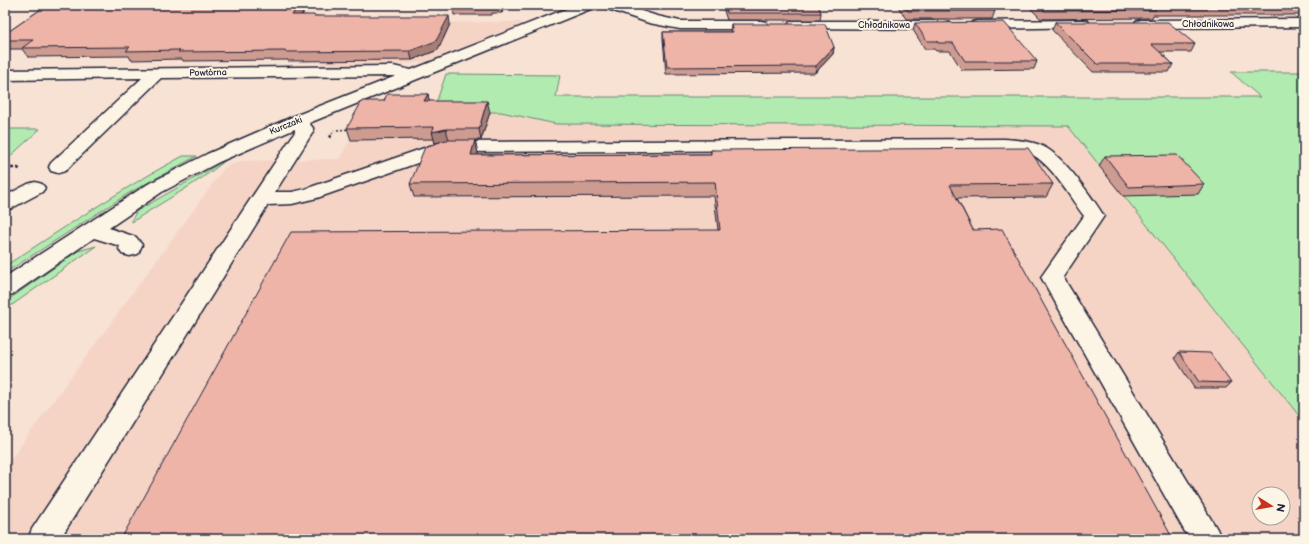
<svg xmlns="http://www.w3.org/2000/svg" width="1309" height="544" font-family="'Balsamiq Sans',sans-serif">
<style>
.built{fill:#f5d4c6;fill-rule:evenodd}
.green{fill:#b1ebb0;stroke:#6a8676}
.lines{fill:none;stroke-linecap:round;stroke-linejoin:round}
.minor-casing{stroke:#22223b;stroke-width:3}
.path-far1{stroke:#22223b;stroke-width:1.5;stroke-dasharray:2 2;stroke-linecap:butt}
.path{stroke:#22223b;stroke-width:2.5;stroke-dasharray:3 3;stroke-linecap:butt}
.minor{fill:#fcf5e5;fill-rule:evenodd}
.wall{fill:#cd9b90;stroke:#22223b}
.shaded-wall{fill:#a77e76;stroke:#22223b}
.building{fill:#eeb4a8;stroke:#22223b}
.labels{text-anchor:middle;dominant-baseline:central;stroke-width:4;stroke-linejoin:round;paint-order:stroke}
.far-street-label{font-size:9px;fill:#22223b;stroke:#fcf5e5}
</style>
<rect width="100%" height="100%" fill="#f8e2d3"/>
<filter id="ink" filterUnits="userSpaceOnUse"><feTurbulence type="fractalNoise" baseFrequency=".025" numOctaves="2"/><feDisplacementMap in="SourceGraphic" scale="8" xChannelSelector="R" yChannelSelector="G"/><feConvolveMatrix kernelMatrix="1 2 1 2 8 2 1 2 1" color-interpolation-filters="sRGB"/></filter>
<g filter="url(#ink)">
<path class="built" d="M520,22l3,2 -97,38 -21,2 -85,2 29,-43z
M366,112h135l55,12 512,2 236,296v117h-1299v-72l220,-300 16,-6 98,-2zM1259,494h24v24h-24z"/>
<path class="green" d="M1231,72h73v350l-236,-296 -512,-2 -55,-12h-68l13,-38 114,1 -4,22h704z
M5,129h35l-35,32z
M183,156h14l-68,37 -124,80v-7c59,-38 116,-77 178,-110z
M226,160c-29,24 -63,41 -94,62v-3l5,-8 12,-7z
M96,246l-91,64v-8l73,-51z"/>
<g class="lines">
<defs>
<path id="minor" d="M576,5h19l-2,3 -284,115 4,5v4l-38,60h17l13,-3 125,-43 19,-4 555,-3c14,1 30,2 42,9 19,11 46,49 58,68l-41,61 154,252 4,10h-32l-148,-262 43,-61c-15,-19 -32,-53 -55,-63 -8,-3 -17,-3 -25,-4l-555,3 -132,46 -25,6 -24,1 -208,334h-32l4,-10 263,-397v-3l-76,33 -57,30 -53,36 27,9 6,8 -4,9 -8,2 -8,-2 -3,-5 1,-3 -26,-8 -81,56 -8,2v-19l143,-93 59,-30 85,-37 104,-41 -235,2 -96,93 -7,2 -7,-2 -2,-4 2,-4 91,-85 -137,2v-10l388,-4 18,4z
M603,5h20l34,11 23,5h81l5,1 2,3 -2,3 -5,1h-81l-31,-6 -44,-15z
M1304,19v8l-163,1 -5,-1 -2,-3 2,-3 5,-1z
M1083,20l5,1 2,3 -2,3 -111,2 -5,-1 -2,-3 2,-3 5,-1z
M795,21h150l5,1 2,3 -2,3 -5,1 -155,-1 -2,-3 2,-3z
M35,182l7,2 3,4 -3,4 -30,16 -7,2v-14l23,-12z"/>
</defs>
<use href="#minor" class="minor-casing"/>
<path class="path-far1" d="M337,130l13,-1
M332,134l2,-4"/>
<path class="path" d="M330,138l2,-5
M5,168h13l3,3"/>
<use href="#minor" class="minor"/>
</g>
<path class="wall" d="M47,5h262l-7,10 13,1 135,8 -12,26 -26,10 -124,1v-1l-105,1 -1,-2 -51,1 -2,-4 -101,1 -6,-8h-17v-15z
M454,5h50l-2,8h-10v2h-38l-1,-7z
M722,5h96l3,8 -1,7h-93z
M897,5h93l5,6 -3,8h-86z
M1027,5h277v10h-151l-1,3 -111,1z
M1055,22l140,22 -4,8h-31l13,12 -4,8h-76l-41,-42z
M915,23l122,38 -3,8 -72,1 -12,-19h-14l-2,-2h-9l-12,-19z
M731,24l103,23 -1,7 -18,19 -149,1 -3,-35v-7h67z
M428,94l1,7 61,11 -9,28h-6l3,13 -1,2 234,-1v-4l342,34 -7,13 -89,1 16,32 200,309 -455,-309 -4,-34 -300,1 -4,-13 30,-42 -5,1 -1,-4 -83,1 -4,-12 37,-27z
M1105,156l99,28 -6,10 -75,2 -24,-30z
M1179,352l52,31 -5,5h-32l-19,-30z"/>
<path class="shaded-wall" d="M299,5h10l-14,18 -3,-8z
M501,5h3l-2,8 -1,-7z
M449,16l1,8 -12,26 -26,10 -2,-9z
M834,47l-1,7 -18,19 1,-7z
M428,94l2,11 -6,-4z
M487,101l3,11 -9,28 -2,-11z
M446,129l3,11 -14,3 -3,-11z
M475,140l3,13 -5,16 -2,-14z"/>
<path class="building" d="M47,5h252l-7,10h22v1h135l-13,25 -26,10 -125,1 1,-1 -108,1 2,-2 -54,1 4,-4 -108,1 11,-8h-28v-6z
M454,5h47v1h-10v2h-38z
M725,5h93l3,8h-94z
M904,5h86l5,6h-87z
M1038,5h266v2h-152l4,3 -112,1z
M1004,22l33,39h-72l-12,-18h-15l-1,-2h-10l-12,-18z
M1055,22h113l27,22h-44l22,20h-76z
M731,24h94l9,23 -18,19 -149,1 -4,-35h70z
M387,94h41l-4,7h63l-8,28h-33l-14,3 2,-5 -87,1 15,-27h22z
M446,140h29l-4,15 240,-1v-4l317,-2 25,36 -103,1 23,45 29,-1 171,310h-1052l170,-307 429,-2 -5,-48 -305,2 15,-37z
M1177,155l27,29 -75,3 -24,-31z
M1179,352l31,1 21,30 -32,-1z"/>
</g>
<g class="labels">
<g class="far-street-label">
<text x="1208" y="24">Chłodnikowa</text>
<text x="884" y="25">Chłodnikowa</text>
<text transform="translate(208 73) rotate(-1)">Powtórna</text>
<text transform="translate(286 126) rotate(-22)">Kurczaki</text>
</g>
</g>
<rect width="1309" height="544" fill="none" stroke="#fcf5e5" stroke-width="20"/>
<rect x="10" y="10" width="1289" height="524" fill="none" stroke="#22223b" stroke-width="1.5" filter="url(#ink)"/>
<g transform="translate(1271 506) rotate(101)"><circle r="19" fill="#fcf5e5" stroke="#a5a1a1"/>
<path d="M0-3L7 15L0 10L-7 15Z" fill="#c8321e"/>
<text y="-6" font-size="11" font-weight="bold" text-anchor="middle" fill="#22223b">N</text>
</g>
</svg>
